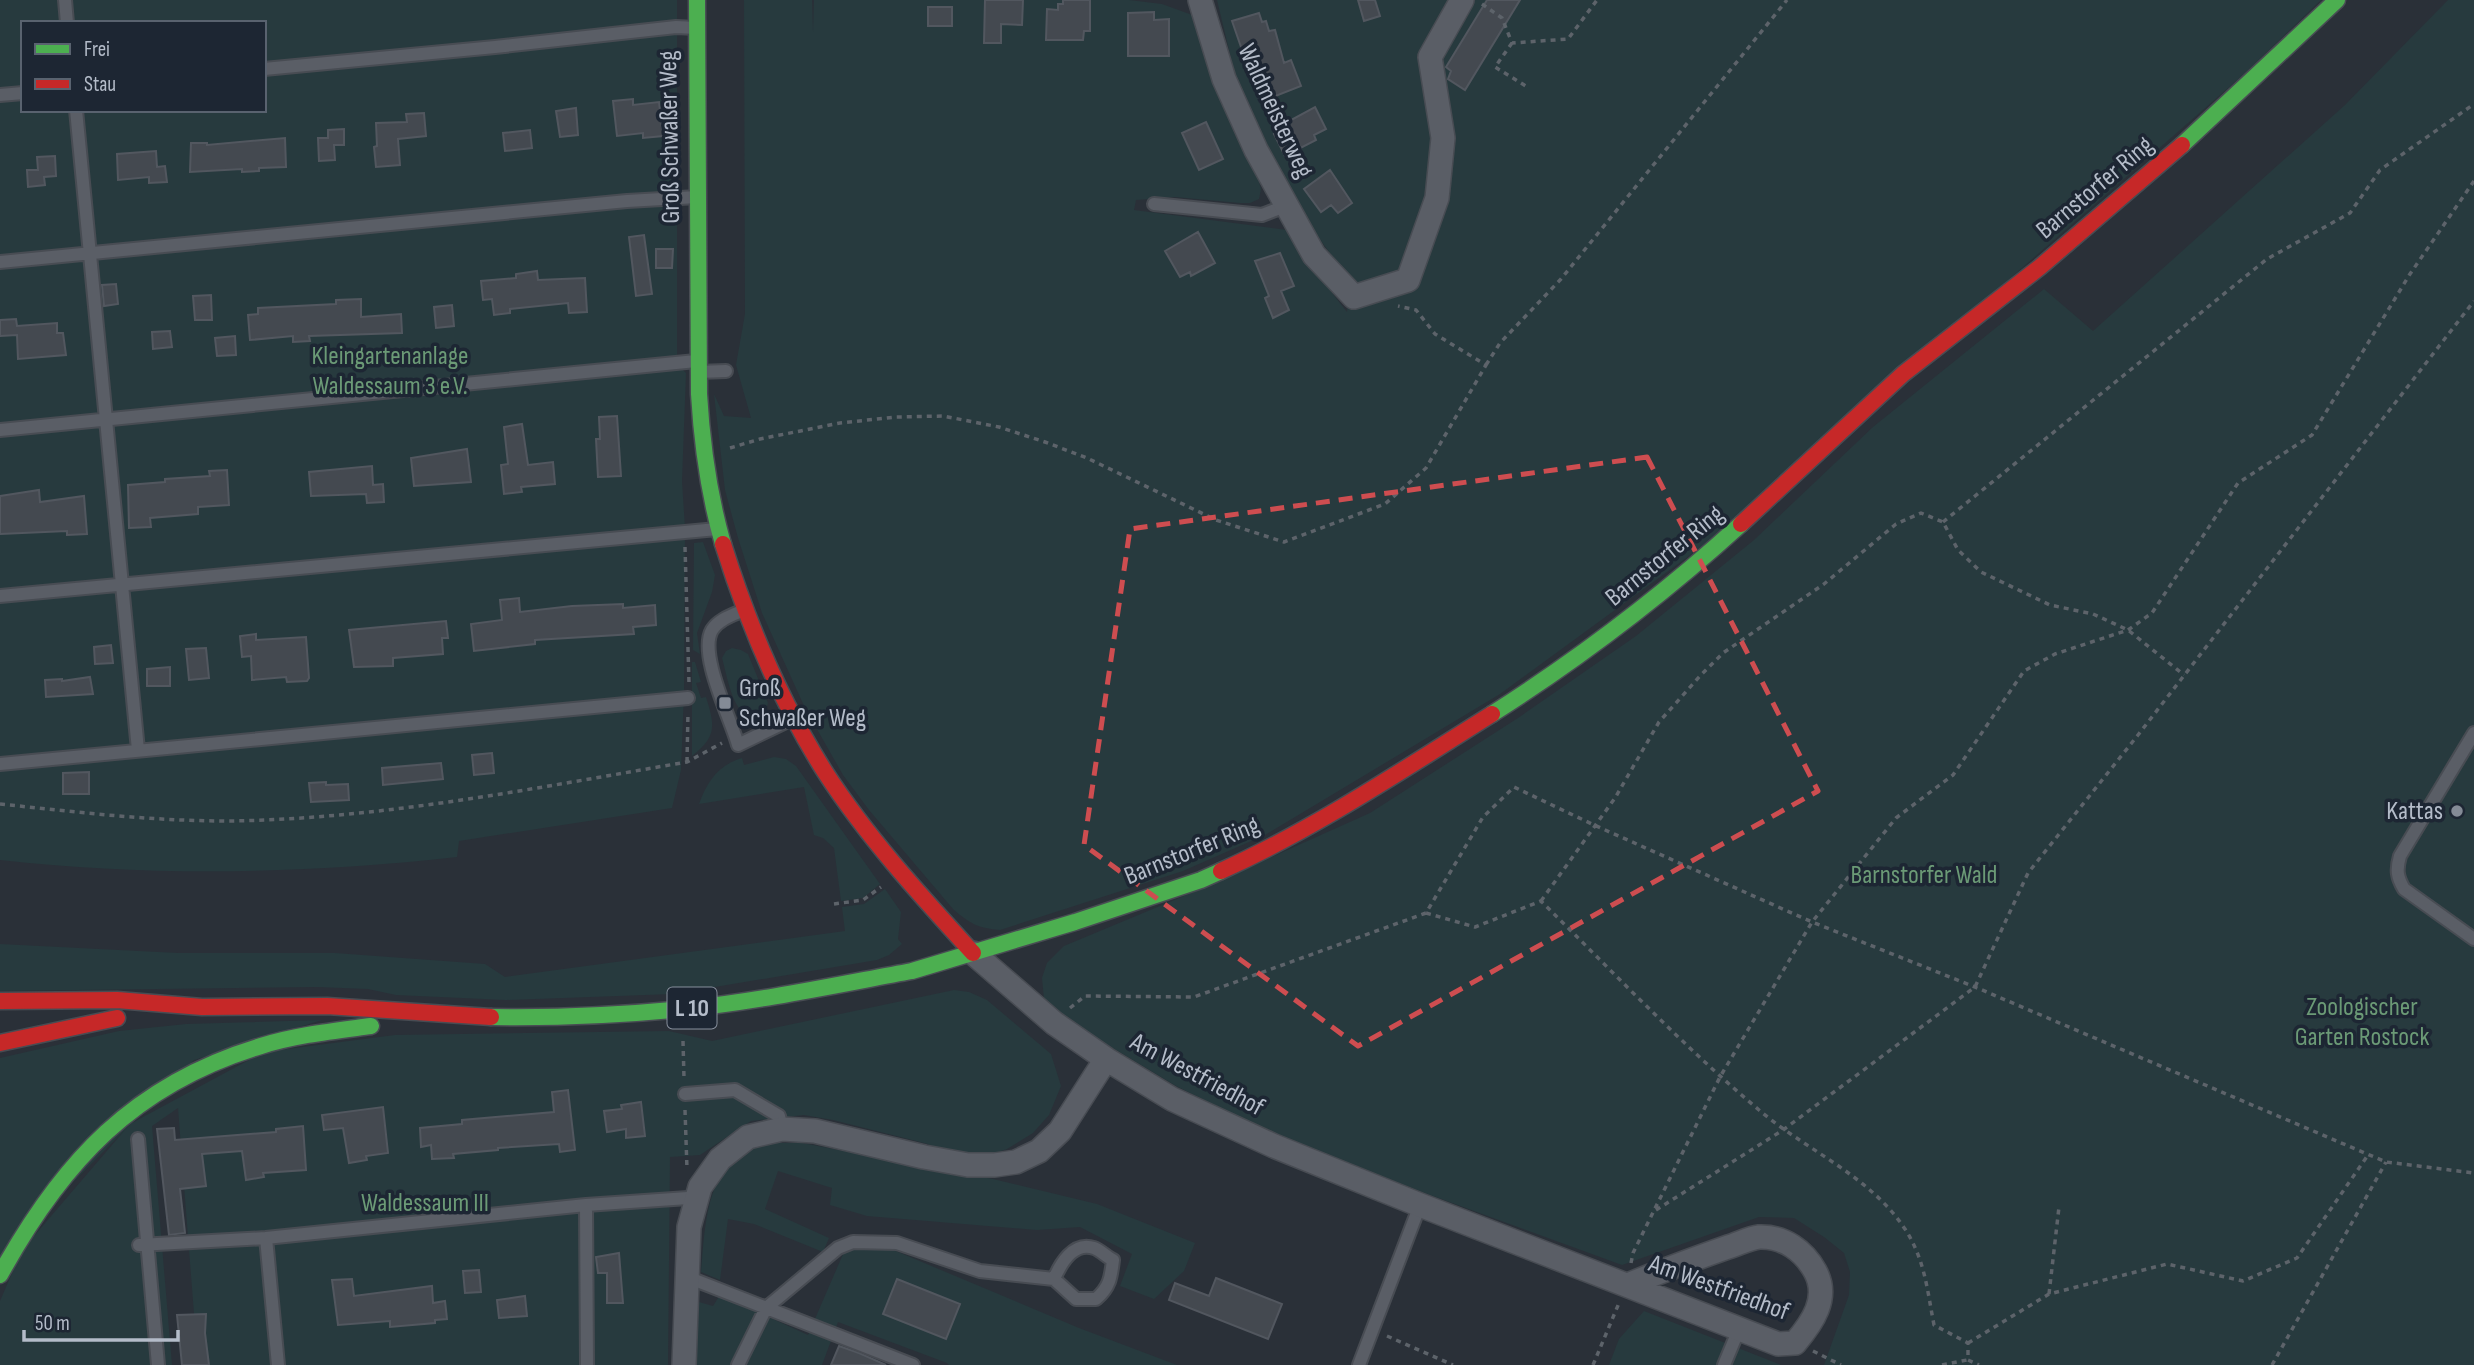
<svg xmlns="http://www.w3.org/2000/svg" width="2474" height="1365" font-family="'Sofia Sans Condensed',sans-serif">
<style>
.green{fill:#273a3e;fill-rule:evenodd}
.building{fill:#444950;stroke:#52575f;stroke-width:2}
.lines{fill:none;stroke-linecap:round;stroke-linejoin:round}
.lane-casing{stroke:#484c53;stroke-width:16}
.street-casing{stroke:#484c53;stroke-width:26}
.fast-casing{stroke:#484c53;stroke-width:19}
.jam-casing{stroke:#484c53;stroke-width:19}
.path{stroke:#5d636a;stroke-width:3.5;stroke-dasharray:5 5;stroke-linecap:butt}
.lane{stroke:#5a5e66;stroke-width:12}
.street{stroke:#5a5e66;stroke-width:23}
.fast{stroke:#4caf50;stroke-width:16}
.jam{stroke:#c62828;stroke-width:16}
.marked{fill:none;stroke:#ce4d50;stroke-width:5;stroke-dasharray:14 9;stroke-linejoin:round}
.poi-dot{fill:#848b96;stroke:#1d2633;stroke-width:2.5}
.labels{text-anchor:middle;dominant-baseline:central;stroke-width:7;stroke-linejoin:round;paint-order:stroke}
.shield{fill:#1d2633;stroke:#878f9c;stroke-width:2}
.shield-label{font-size:24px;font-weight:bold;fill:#b4bcc9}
.street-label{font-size:26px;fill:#b4bcc9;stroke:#1d2633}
.park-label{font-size:26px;fill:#6b9a76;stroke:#1d2633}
.poi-label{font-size:26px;fill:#b4bcc9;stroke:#1d2633;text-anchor:start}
</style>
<rect width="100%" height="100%" fill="#2a3038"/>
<path class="green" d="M0,0h677v364l9,9 -4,108 3,47 -1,164 -3,78 -9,38 -213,33 -2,16c-153,17 -304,20 -457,3zM23,23h241v87h-241z
M744,0h68l1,32 1,-32h315l33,4 33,12 62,159 4,14 -2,10 -9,4h-10l-65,-6 -39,3 -2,10 161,21c14,30 31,55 52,81l3,-31 -39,-54 -46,-73 -29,-75 -19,-79h1104l-78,75 -535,467 -208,152 -235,141 -82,36 -183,59c-22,-2 -30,-6 -47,-21l-84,-99 -26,-35 -38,-67 -43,-95 -24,-75 -13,-48 -11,-96 10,22 27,2 -15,-53 9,-51z
M2448,0h26v1365h-650l25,-70 1,-23 -6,-19 -20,-16 -30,-19 -35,-1 -137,48 -200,-73 -155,-61 -91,-45 -100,-60 -32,-27 -2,-21 5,-15 17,-17 132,-55 174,-78 148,-95 118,-82 118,-96 119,-113 171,-138 49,42 252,-226z
M703,542l12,33 -3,17 -15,41 3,21 -7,-4 1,-107z
M732,648l9,2 7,4 20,49 -3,11c-31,16 -37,-36 -43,-56l4,-7z
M692,662h3l6,20 -5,1 5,15 5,-1c9,29 11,39 -14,59z
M774,757l12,2 10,7 84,118 -17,14 -22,3 -7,-53 -11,-10 -9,-3 -10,-48 -105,17c8,-22 19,-39 43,-46l2,7z
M885,889l16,23 -3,27 4,5 -13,11 -12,5 -204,34 -167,6 -110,-5 -28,-6 -51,-2 -317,4v-47l178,9h157l150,11 20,13 340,-46 -3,-24 22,-3z
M954,990l15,2 18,8 64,54 10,32 -12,29 -16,18 -26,16 -26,9 -32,-3 -21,-11 -95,-24 -29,-5 -53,6 -51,34 -30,2 -2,208h-470l-20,-257 -26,18 20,239h-172v-64l22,-51 108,-126 134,-72 131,-17 274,-4 43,10z
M322,1020l-128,40 -194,196v-198l119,-27 67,-7z
M760,1143h42l191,36 104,25 98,39 -11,28 -30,28 -34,-13 12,-32 -52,-27 -43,3 -170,-14 -37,-11 2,-17 -54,-17 -13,38 64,29 -6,14 -69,-28 -26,-5 -8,61 -19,-8c3,-35 4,-90 35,-115 6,-6 17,-10 24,-14z
M850,1238l41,11 188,79 98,37h-228l-2,-2 -109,-41 -16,43h-126l3,-63 14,4 7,-11 88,40z
M1644,1311l137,54h-172l10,-26z"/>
<path class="building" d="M985,0h38l-1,25 -21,-1v19h-17z
M1063,0h27v31h-6l-1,9h-37l1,-31 11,1v-6h5z
M1358,0h17l5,16 -16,5z
M1487,0h33l-55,90 -17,-11 3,-8 -5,-4z
M928,7h24v19h-24z
M1154,12v8l15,-1v37h-41v-43z
M1259,13l3,9 4,-1 3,10 6,-1 9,33 7,-3 10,26 -41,16 -28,-81z
M633,99v6l26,-3 4,34 -20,2v-5l-26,3 -4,-35z
M1315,107l11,22 -12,6 2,5 -31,16 -11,-22 8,-4 -2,-4z
M576,108l2,27 -18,2 -4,-26z
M424,113l2,23 -28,3 2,26 -24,2 -2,-20 3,-1 -1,-23 31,-1 -1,-8z
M1206,122l17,37 -24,11 -17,-37z
M344,129v16h-10l1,15 -16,1 -1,-23h10v-8z
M530,130l2,18 -27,3 -2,-18z
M285,138l1,29 -27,1v3l-17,1v-3l-52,3 1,-29h16v2z
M156,151l1,16 8,-1 2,16 -18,1v-6l-31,3 -1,-26z
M55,156l1,20 -12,1 1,8 -17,2 -1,-17h11l-1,-13z
M1330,170l22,33 -14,10 -7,-8 -10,7 -17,-23z
M1198,232l17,31 -24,13 -1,-4 -10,5 -15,-26z
M644,235l8,59 -16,2 -7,-59z
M656,249h17l-1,19h-16z
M1280,253l14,33 -13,5 8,19 -16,8 -8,-20 4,-2 -14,-35z
M537,271l1,9 47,-2 2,34 -18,1 -1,-10 -58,6v4l-16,2 -2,-16 -9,1 -2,-19 35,-3v-4z
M116,284l2,20 -14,2 -2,-21z
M211,295l1,25h-17l-2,-24z
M361,299v18l40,-3 1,19 -93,3 1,5 -17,1v-6l-43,4 -2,-25 10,-1v-6l78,-4v-4z
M452,305l2,21 -18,2 -2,-21z
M16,319l1,7 40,-3v10h6l3,22 -48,4 -1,-24 -17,1v-16z
M170,331l2,16 -19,2 -1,-17z
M235,336l1,19 -19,1 -2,-18z
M617,416l4,60 -23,1 -2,-38h4l-1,-22z
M522,424l6,41 25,-3 2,22 -34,3 1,5 -18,2 -3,-29 7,-1 -4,-37z
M467,449l4,33 -57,4 -3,-28z
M372,466l1,19 10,-1 1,18 -17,1 -1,-9 -55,2 -2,-24z
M227,470l2,35 -31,2v7l-48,4 1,9 -22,1 -1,-43 37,-3v-3l45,-3 -1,-5z
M39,490l1,12 44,-6 3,38 -20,1v-4l-67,3v-38z
M519,598l1,14 52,-6 51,-2v4l32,-3 1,20 -23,2 1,7 -99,6v4l-61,7 -3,-27 31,-4 -2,-20z
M446,621l2,17h-6l1,16 -50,4v8l-39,1 -5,-37z
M256,634v6l50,-3 3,41 -2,3 -20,1 -1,-5 -34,3 -1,-24 -9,1 -2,-21z
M111,645l2,18 -18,1 -1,-17z
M206,648l3,30 -20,2 -3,-31z
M170,667v19h-23v-17z
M90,677l3,17 -47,3 -1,-17 17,-1v2z
M492,753l2,20 -20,2 -2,-20z
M441,763l2,16 -60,6 -1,-17z
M89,772v22h-26v-21z
M326,782v3l22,-1 1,16 -38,2 -2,-19z
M568,1090l7,60 -15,2 -1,-8 -61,4v2l-45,4 1,4 -22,1 -1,-14 -10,2 -1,-19 42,-4v-4l92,-8 -2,-20z
M641,1102l4,34 -19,2v-9l-19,3 -3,-21 18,-2 -1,-4z
M383,1107l5,46 -22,3 1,4 -18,3 -6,-35 -19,2 -2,-15z
M303,1126l3,44 -43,3 1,4 -18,3 -4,-29 -40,3 4,32 -26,3 5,44 -16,2 -12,-106 17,-1 1,12 101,-8v-3z
M619,1253l4,50h-16v-30h-9l-2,-16z
M479,1270l2,22 -16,1 -2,-22z
M1216,1278l66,26 -14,35 -99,-39 6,-17 34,13z
M352,1279l2,17 78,-10 1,17 12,-2 2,18 -12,1v3l-45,4v-6l-52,4 -6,-45z
M897,1279l63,25 -14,35 -63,-25z
M525,1296l2,20 -28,2 -2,-18z
M206,1314l-1,19 4,32h-27l-5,-50z
M839,1346l20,7 27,12h-55z"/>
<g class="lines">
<defs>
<path id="lane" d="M65,0l2,23
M264,69l231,-22 181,-20 20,1
M0,95l23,-2
M76,110l62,640
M1154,204l108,11 26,-10
M0,262l627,-61 70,-4
M698,372l28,-1
M0,430l696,-69
M0,596l717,-67
M744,610c-11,5 -25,9 -32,20 -14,24 19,89 26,115l56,-27
M2474,733l-74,123c-4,14 -3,21 4,33l70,50
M0,764l688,-66
M685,1094l50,-4 44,26 3,13
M138,1139l20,226
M586,1205l1,160
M139,1245l127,-7
M687,1277l226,88
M278,1365l-12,-127 320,-33 102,-7
M738,1365l28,-57 72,-60 15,-6 44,1 83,28 74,8 22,20h20c14,-12 15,-22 17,-39 -6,-3 -13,-10 -19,-12 -21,-7 -34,17 -40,31
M1359,1365l61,-160
M1724,1365l15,-36"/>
<path id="street" d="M1200,0l24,79 32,71 58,105 40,42 54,-17 29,-82 6,-60 -13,-81 32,-57
M973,953l81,70 52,36 66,40 102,47 146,59 358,139 17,-1c17,-20 35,-45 20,-72 -11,-20 -31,-35 -56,-34 -9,1 -21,7 -31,10 -34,12 -67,24 -100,38
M684,1365l5,-138 11,-40 20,-28 28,-22 34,-8 33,2 109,26 44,8h27l21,-3 23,-11 21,-20 46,-72"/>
<path id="fast" d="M697,0l2,394c3,51 10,101 24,150
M2182,145l155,-145
M1492,714c88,-56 172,-120 249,-190
M912,971l163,-49 126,-42 20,-9
M491,1017c64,1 130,-2 193,-8 77,-8 152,-24 228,-38
M0,1275c62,-113 134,-191 261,-229 35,-11 73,-15 110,-20"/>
<path id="jam" d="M1741,524l162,-150 137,-107 142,-122
M723,544c25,80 57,157 102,228 42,65 96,124 148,181
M1221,871c95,-43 183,-102 271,-157
M0,1001l117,-1 85,7 125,-1 164,11
M0,1043l117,-25"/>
</defs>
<use href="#lane" class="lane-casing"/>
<use href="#street" class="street-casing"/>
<use href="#fast" class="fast-casing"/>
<use href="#jam" class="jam-casing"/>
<path class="path" d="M1482,4l20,14 10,25 56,-4 29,-39
M1512,43l-17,24 34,21
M1486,365l14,-22 61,-64 226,-279
M730,448l30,-9 80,-16 56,-6 47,-1 56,11 46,15 42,16 129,62 68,22 101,-38 41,-36 60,-103 -51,-31 -19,-24 -18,-4
M1943,522l324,-263 83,-46 30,-43 94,-66
M685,547l4,136
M687,762l1,-50
M0,804c76,8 151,17 228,17 154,-2 307,-33 459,-59l35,-19
M1541,901l74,-103 44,-76 41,-46 23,-23 101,-69 72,-60 25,-11 22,9 15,28 23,22 69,33 43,9 35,16 56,45
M834,904l29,-4 18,-13
M1426,913l49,14 66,-26c71,70 141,144 218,209 48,41 110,65 146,119 20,31 22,60 29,96l34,18v17l11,5
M1070,1008l15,-12 109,1 232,-84 57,-96 31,-30 80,38 218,97 163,65 411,175 88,11
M683,1041l1,37
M685,1110l2,59
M1656,1210l127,-80 192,-143 53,-114 110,-138 336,-434
M1631,1263l2,-10 87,-176 92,-155 84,-104 57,-43 71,-104 31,-17 73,-24 24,-17 86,-130 74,-48 98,-161 64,-93
M2049,1294l10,-87
M1387,1336l66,29
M1968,1343l81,-49 118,-30 76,17 54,-23 71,-103
M1813,1351l28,14
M1593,1365l26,-62
M1942,1365l25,-5
M2272,1365l114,-203"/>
<use href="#lane" class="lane"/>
<use href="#street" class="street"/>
<use href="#fast" class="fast"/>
<use href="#jam" class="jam"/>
</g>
<path class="marked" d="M1647,457l171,334 -460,255 -274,-201 46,-316z"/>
<g class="poi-dot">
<rect x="718" y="696" width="14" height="14" rx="3.5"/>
<circle cx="2457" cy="811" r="7"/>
</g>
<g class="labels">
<rect class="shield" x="667.5" y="987.5" width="49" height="41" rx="5"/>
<g class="shield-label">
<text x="692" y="1008">L 10</text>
</g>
<g class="street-label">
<text transform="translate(1275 111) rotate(65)">Waldmeisterweg</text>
<text transform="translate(670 137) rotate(-91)">Groß Schwaßer Weg</text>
<text transform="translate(2095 188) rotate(-40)">Barnstorfer Ring</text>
<text transform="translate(1665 556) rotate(-39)">Barnstorfer Ring</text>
<text transform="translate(1192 851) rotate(-22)">Barnstorfer Ring</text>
<text transform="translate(1197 1075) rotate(28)">Am Westfriedhof</text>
<text transform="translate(1719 1288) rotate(20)">Am Westfriedhof</text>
</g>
<g class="park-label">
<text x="390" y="356">Kleingartenanlage<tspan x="390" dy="30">Waldessaum 3 e.V.</tspan></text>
<text x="1924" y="875">Barnstorfer Wald</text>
<text x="2362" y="1007">Zoologischer<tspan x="2362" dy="30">Garten Rostock</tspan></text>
<text x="425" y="1203">Waldessaum III</text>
</g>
<g class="poi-label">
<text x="739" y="688">Groß<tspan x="739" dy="30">Schwaßer Weg</tspan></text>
<text x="2443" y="811" text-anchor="end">Kattas</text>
</g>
</g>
<rect x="21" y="21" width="245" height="91" fill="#1d2633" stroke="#59626f" stroke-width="2"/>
<rect x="35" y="44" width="35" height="10" fill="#4caf50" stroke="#59626f" stroke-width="2"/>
<text x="84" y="56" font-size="21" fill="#b4bcc9">Frei</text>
<rect x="35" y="79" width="35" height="10" fill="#c62828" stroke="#59626f" stroke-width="2"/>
<text x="84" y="91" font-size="21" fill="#b4bcc9">Stau</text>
<path d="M24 1330v10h154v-10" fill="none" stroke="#b4bcc9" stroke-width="3.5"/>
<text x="35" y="1330" font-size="21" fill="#b4bcc9" stroke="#1d2633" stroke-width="5" paint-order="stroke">50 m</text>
</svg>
